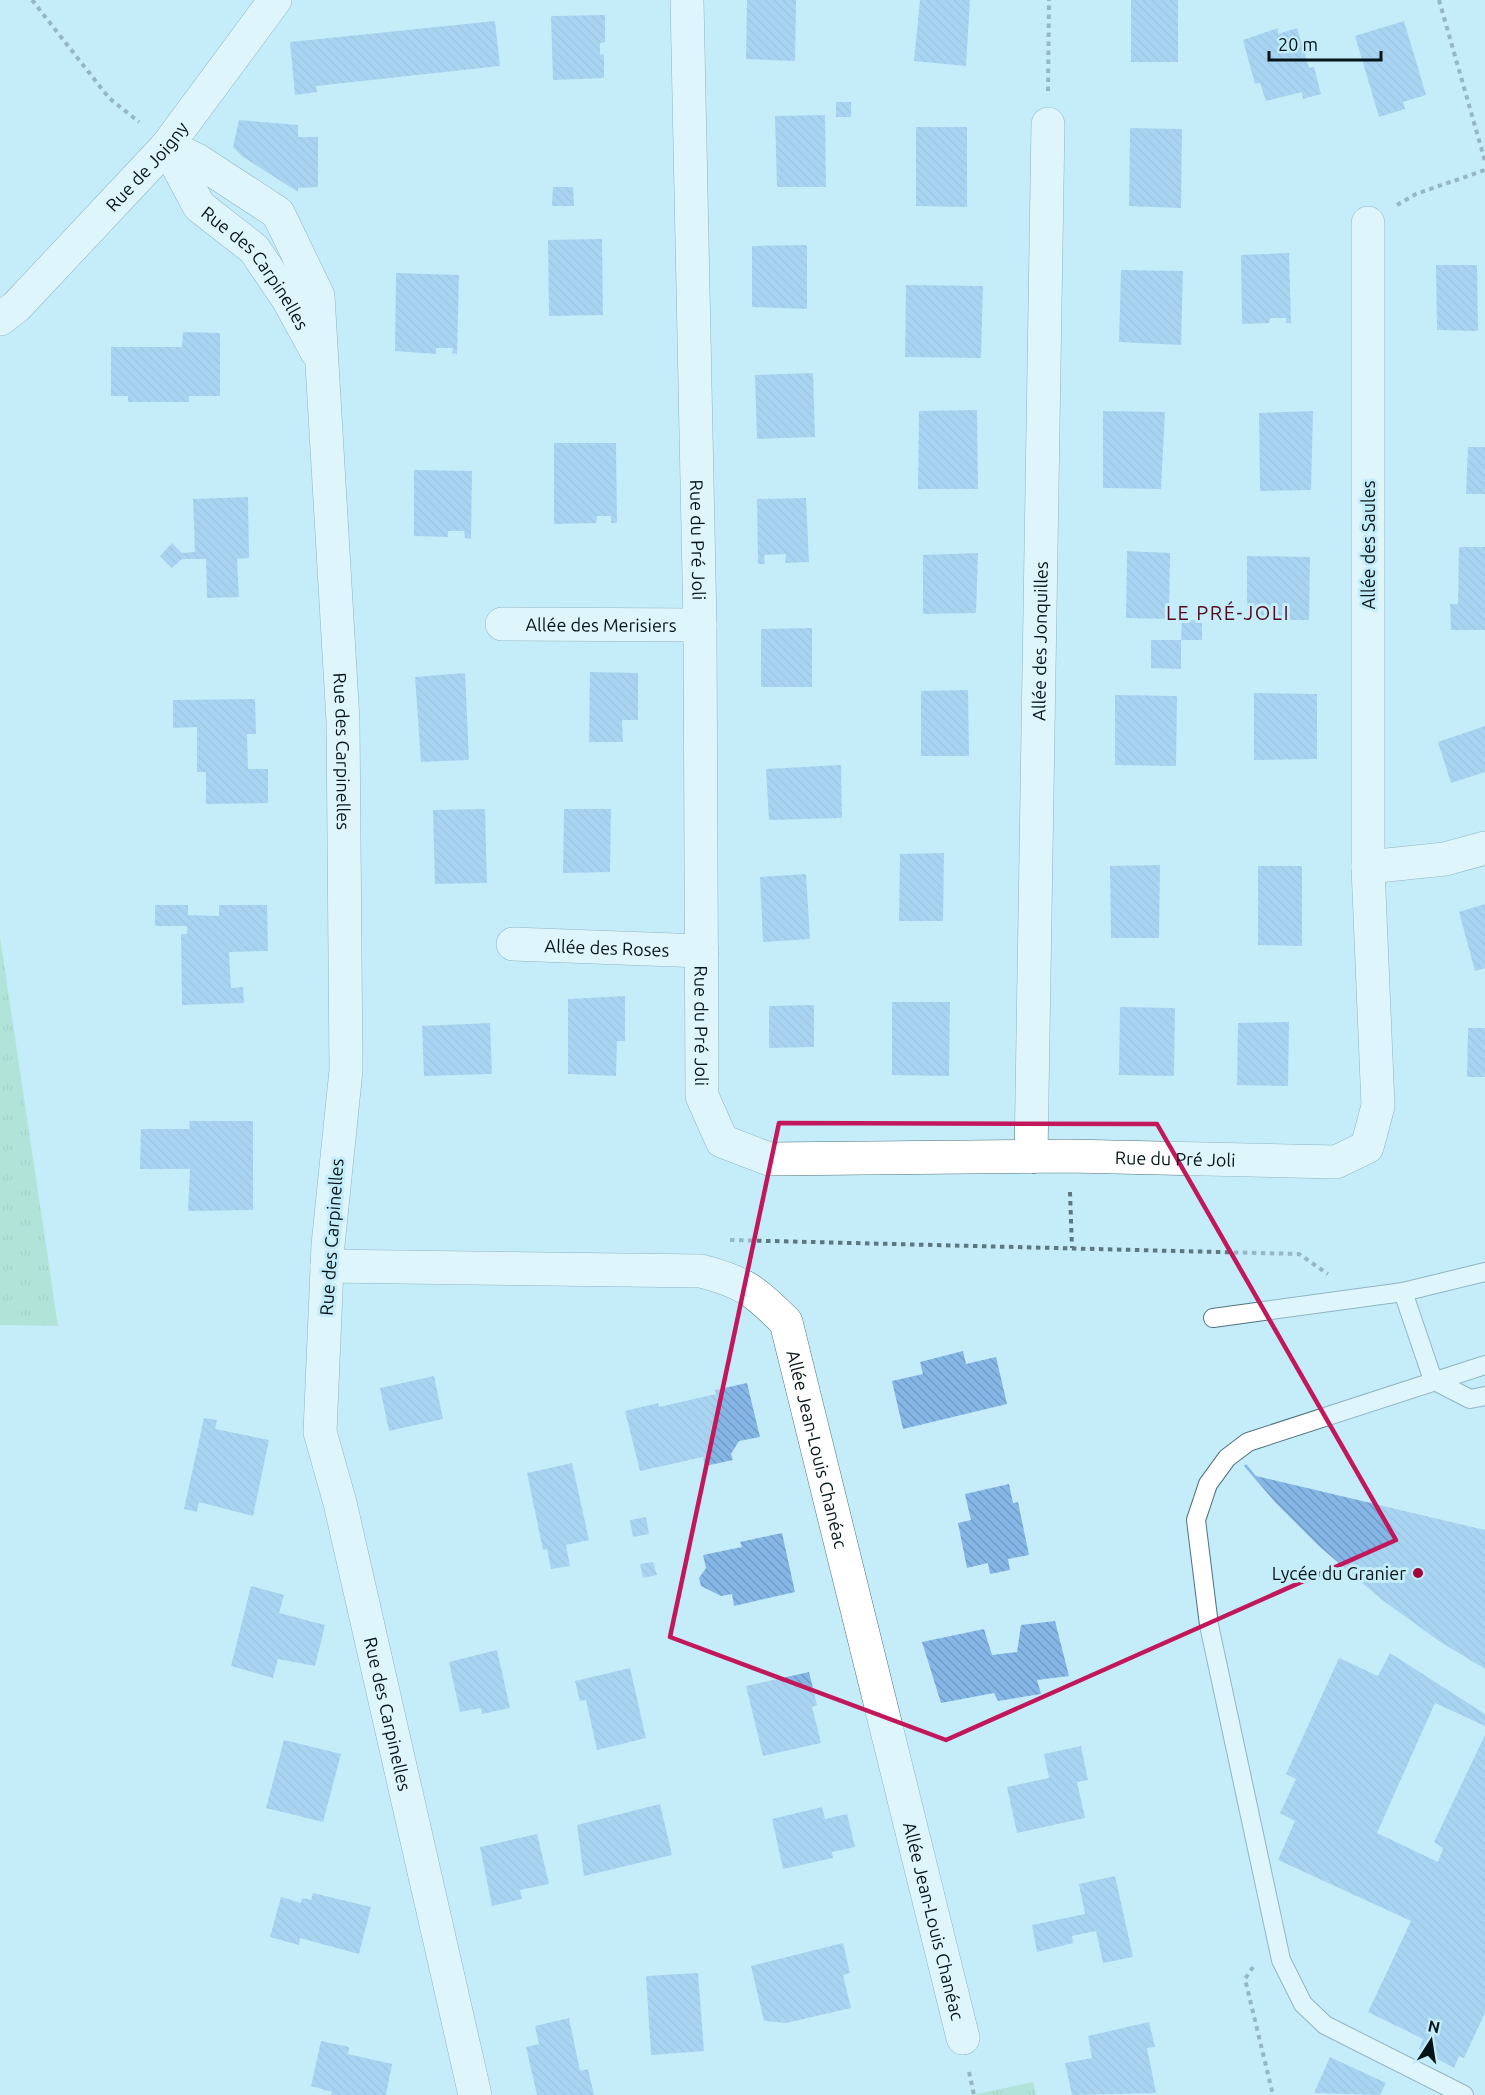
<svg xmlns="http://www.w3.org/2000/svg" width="1485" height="2095" font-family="Ubuntu,sans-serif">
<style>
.grass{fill:url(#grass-tufts)}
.building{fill:url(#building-back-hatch)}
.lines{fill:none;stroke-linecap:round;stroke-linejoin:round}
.lane-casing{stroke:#4e737d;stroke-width:20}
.street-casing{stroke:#4e737d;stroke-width:34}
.secondary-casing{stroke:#4e737d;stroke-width:34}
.path{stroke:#5d777f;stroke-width:4;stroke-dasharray:4.5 4.5;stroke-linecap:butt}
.lane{stroke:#fff;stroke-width:18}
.street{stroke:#fff;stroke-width:33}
.secondary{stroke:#fff;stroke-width:33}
.marked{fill:none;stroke:#c2185b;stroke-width:4.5;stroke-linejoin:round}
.poi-dot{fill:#a2053b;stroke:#c5edf9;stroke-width:2}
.labels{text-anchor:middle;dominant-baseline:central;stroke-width:6;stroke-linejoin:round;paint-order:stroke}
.street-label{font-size:18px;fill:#051418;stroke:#c5edf9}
.poi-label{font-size:18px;fill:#051418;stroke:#c5edf9;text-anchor:end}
.neighbourhood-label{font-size:20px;letter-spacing:1.5px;fill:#520c1e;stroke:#c5edf9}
</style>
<defs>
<pattern id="grass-tufts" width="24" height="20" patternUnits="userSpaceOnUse" patternTransform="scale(1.5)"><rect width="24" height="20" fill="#9ad8b0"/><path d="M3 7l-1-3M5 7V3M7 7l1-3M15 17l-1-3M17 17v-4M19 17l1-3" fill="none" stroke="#83b897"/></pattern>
<pattern id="building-back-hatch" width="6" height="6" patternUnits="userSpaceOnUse" patternTransform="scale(1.5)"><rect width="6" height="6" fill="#85b6e6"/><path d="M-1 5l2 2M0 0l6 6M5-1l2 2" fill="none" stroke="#719cc5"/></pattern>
</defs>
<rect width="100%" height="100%" fill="#c5edf9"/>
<path class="grass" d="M0,937l58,389 -58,-1z
M1033,2082l3,13h-64z"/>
<path class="building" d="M747,0h49l-1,61 -49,-2z
M920,0h50l-4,66 -52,-5z
M1131,0h47v62h-47z
M605,15v27l-5,1v11l4,1v23l-51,2 -2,-64z
M495,21l5,45 -184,20 1,6 -22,3 -5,-53z
M1404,21l22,74 -23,7 2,7 -26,8 -24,-81z
M1278,28v6l19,-6 12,40 5,-1 7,27 -18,5 -1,-7 -36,9 -6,-18 -5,1 -12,-44z
M836,102h15v15h-15z
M825,115l1,72h-49l-2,-71z
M239,120l59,5v12h20v50l-20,1v4l-55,-35 -10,-10z
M916,127h51v80l-51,-1z
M1130,128l52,1 -1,79 -52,-2z
M553,187h20l1,19h-22z
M602,239l1,76 -54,1 -1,-76z
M807,245v64l-55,-2v-61z
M1289,253l2,70h-5v-5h-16l-1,5 -27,1 -1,-69z
M1436,265h41l1,66 -41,-1z
M1121,270l62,1 -2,74 -62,-3z
M396,273l63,2 -2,79 -5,-1 1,-5h-17v6l-41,-3z
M906,285l77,1 -2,72 -76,-1z
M183,332l37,1v63h-31v6h-61v-6h-17v-49h71z
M813,373l2,64 -58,2 -2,-64z
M977,410l1,79h-60l1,-78z
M1103,411l62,1 -4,77 -58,-1z
M1313,411l-2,79 -51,1 -1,-78z
M554,443h62l1,80h-6v-7h-14l-1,7 -42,1z
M1468,447h17v47h-19z
M414,470l58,1 -1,68 -6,-1 -1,-7h-16v6l-34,-1z
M248,497l1,61 -12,1 2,38 -32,1 -1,-39h-24l-10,9 -12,-12 12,-13 10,10 13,-1 -2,-53z
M806,498l3,64 -24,1 1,-9 -22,1 1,9h-7l-1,-65z
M1459,547h26v83h-34l-1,-26h8z
M1127,551l43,2 -1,66 -43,-1z
M978,553l-2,60 -53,1v-59z
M1247,556l63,1 -1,63h-62z
M1182,620h20v20h-21z
M812,628v59h-51v-58z
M1151,640h30v29l-30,-1z
M590,672l48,1v47h-16l1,22h-34z
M465,673l4,87 -48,2 -6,-85z
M968,690l1,66h-48v-65z
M1254,693l63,1v65l-63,1z
M1115,695l62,1 -1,70 -61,-1z
M255,699l1,35h-9l1,35h20v34l-62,1v-32h-9v-45l-24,1v-28z
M1485,726v46l-34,11 -13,-41z
M841,765l1,53 -73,2 -3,-51z
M485,809l2,74 -52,1 -2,-74z
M564,809h47l-1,63 -47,1z
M944,853l-1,68h-44l1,-67z
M1160,865l-1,73h-48l-1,-72z
M1258,866h44v80l-44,-1z
M806,874l4,65 -47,3 -3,-65z
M1485,904v64l-10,3 -16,-59z
M155,905h33v10l31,1v-11h48l1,46 -39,1 2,36 12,-1 1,16 -62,2 -1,-71h6v-8h-32z
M625,996v45h-8l-1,35 -48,-2v-75z
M892,1002h58l-1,74 -57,-1z
M814,1005v42l-45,1v-42z
M1120,1007l55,1 -1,68 -55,-1z
M1289,1022l-1,64 -51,-1 1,-62z
M490,1023l2,51 -68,2 -2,-50z
M1468,1028h17v49h-18z
M189,1121h64v89l-65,1 2,-42h-50l1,-40h49z
M963,1351l3,13 30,-7 11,47 -104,25 -11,-48 31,-7 -3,-12z
M434,1376l9,43 -54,12 -9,-43z
M747,1383l13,54 -21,4 -8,13 2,6 -28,6 -2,-9 -63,14 -15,-60 33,-8 1,4 57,-13 -1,-4z
M204,1418l13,2 -2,9 54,11 -16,76 -54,-14 -2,10 -13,-3z
M572,1463l17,77 -23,5 4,21 -19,3 -4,-20 -4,1 -16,-77z
M1246,1464l10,12 229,54v139l-46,-28 -58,-42 -61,-52 -45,-45 -31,-36z
M1009,1484l4,19 5,-1 11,53 -21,4 2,11 -20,4 -2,-11 -21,5 -9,-45 13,-3 -6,-26z
M646,1517l3,17 -16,3 -3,-17z
M782,1533l13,59 -61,14 -2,-12 -11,2 -20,-10 -2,-8 7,-10 -3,-13 39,-8 -2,-5z
M653,1562l4,13 -14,3 -3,-14z
M251,1586l33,9 -5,18 46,12 -10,41 -37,-7 -5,19 -42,-12z
M1055,1621l14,55 -32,4 4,14 -43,7 -4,-8 -53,10 -19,-61 62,-13 8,26 25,-3 4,-27z
M497,1650l13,58 -28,6 -1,-6 -21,4 -11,-50z
M1390,1653l95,61v12l-50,-23 -58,130 61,29 5,-14 -9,-6 51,-107v278l-21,45 -5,-2 -5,12 -35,-19 4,-10 -55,-27 43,-91 -133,-61 17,-39 -15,-8 16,-34 -10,-5 53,-116 39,18z
M630,1668l16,70 -49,12 -11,-50 -6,1 -5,-20z
M809,1672l8,33 -5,2 9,36 -58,13 -17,-70z
M284,1740l57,14 -18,68 -57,-14z
M1081,1746l7,34 -11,2 8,36 -68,15 -10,-46 42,-9 -5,-24z
M660,1804l12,51 -88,21 -7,-51z
M822,1807l3,12 22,-5 8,33 -23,5 1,6 -50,11 -11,-50z
M537,1834l12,50 -29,6 2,9 -30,7 -12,-59z
M1115,1876l18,81 -30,6 -7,-32 -24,5 1,7 -36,9 -5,-27 53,-11 -6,-30z
M313,1893l58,14 -12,47 -59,-16 -1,7 -29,-8 11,-40 20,6 1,-5 9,2z
M843,1943l7,30 -7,2 8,33 -65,15 -22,-2 -13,-55z
M698,1973l6,78 -53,4 -5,-79z
M569,2018l11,53 8,-2 6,26h-57l-11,-48 13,-3 -4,-18z
M1149,2022l6,25 -8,1 9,45 -84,2 -7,-32 27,-5 -4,-22z
M321,2041l28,6 -1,7 44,10 -6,31h-55l1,-3 -21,-6z
M1330,2057l56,26 -6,12 -66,-2z"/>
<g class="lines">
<defs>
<path id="lane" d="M1213,1318l190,-26
M1433,1380l-30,-88 82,-20
M1433,1380l37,19 15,-3
M1464,2095l-139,-70 -22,-21 -22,-44 -72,-335 -13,-105 12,-36 19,-26 21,-16 237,-77"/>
<g id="street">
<path id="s1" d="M687,0l13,625 2,471 20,45 47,18 300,-3 267,6 31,-15 11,-41 -10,-239 77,-8 40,-11"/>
<path id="s2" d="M167,146l30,14 81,53 40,83 25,425 3,349 -18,175 -8,187 20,71 135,592"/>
<path id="s3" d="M167,146l32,60 55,43 34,50 29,53"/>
<path d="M1368,223v644"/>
<path id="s4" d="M502,624l198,1"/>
<path id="s5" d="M513,944l189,7"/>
<path id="s6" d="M1031,1157l17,-1033"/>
<path id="s7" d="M327,1266l374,5c43,11 54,20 85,51l177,716"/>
</g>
<g id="secondary">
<path id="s8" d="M0,319l16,-12 151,-161 108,-146"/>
</g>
</defs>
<use href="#lane" class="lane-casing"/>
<use href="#street" class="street-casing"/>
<use href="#secondary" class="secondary-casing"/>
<path class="path" d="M32,0l77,98 30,24
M1439,0l46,161
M1048,91l1,-91
M1397,205l19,-11 69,-24
M1070,1192l2,56
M730,1240l569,14 29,20
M1253,1967l-8,12 28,116
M969,2072l5,23"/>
<use href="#lane" class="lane"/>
<use href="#street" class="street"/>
<use href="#secondary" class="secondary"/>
</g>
<path d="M0 0H1485V2095H0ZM779,1123l378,1 239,416 -450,200 -276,-103z" fill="#c5edf9" fill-opacity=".55" fill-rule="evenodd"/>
<path class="marked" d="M779,1123l378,1 239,416 -450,200 -276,-103z"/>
<circle class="poi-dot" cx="1418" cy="1573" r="6"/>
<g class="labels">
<g class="street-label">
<text stroke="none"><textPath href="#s8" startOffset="212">Rue de Joigny</textPath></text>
<text stroke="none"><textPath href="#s3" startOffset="153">Rue des Carpinelles</textPath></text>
<text stroke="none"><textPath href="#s1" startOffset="540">Rue du Pré Joli</textPath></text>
<text transform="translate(1368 545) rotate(-90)">Allée des Saules</text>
<text stroke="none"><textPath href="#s4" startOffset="99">Allée des Merisiers</textPath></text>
<text stroke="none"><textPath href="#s6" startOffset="516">Allée des Jonquilles</textPath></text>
<text stroke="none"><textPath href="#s2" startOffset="678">Rue des Carpinelles</textPath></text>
<text stroke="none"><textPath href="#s5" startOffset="94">Allée des Roses</textPath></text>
<text stroke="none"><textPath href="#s1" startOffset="1026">Rue du Pré Joli</textPath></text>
<text stroke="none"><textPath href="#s1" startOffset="1602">Rue du Pré Joli</textPath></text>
<text transform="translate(331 1237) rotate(-86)">Rue des Carpinelles</text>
<text stroke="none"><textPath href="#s7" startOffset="606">Allée Jean-Louis Chanéac</textPath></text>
<text stroke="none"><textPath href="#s2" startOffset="1650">Rue des Carpinelles</textPath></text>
<text stroke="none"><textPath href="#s7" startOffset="1092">Allée Jean-Louis Chanéac</textPath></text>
</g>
<g class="poi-label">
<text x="1406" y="1573">Lycée du Granier</text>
</g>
<g class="neighbourhood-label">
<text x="1228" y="612">LE PRÉ-JOLI</text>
</g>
</g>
<g transform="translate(1431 2041) rotate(12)" stroke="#c5edf9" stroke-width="4.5" paint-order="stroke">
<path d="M0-4.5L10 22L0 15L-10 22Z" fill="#051418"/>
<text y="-9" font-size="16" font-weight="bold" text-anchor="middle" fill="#051418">N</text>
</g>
<path d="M1269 51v9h112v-9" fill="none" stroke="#051418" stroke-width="3"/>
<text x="1278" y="51" font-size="18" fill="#051418" stroke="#c5edf9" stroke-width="4.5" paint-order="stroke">20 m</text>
</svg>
